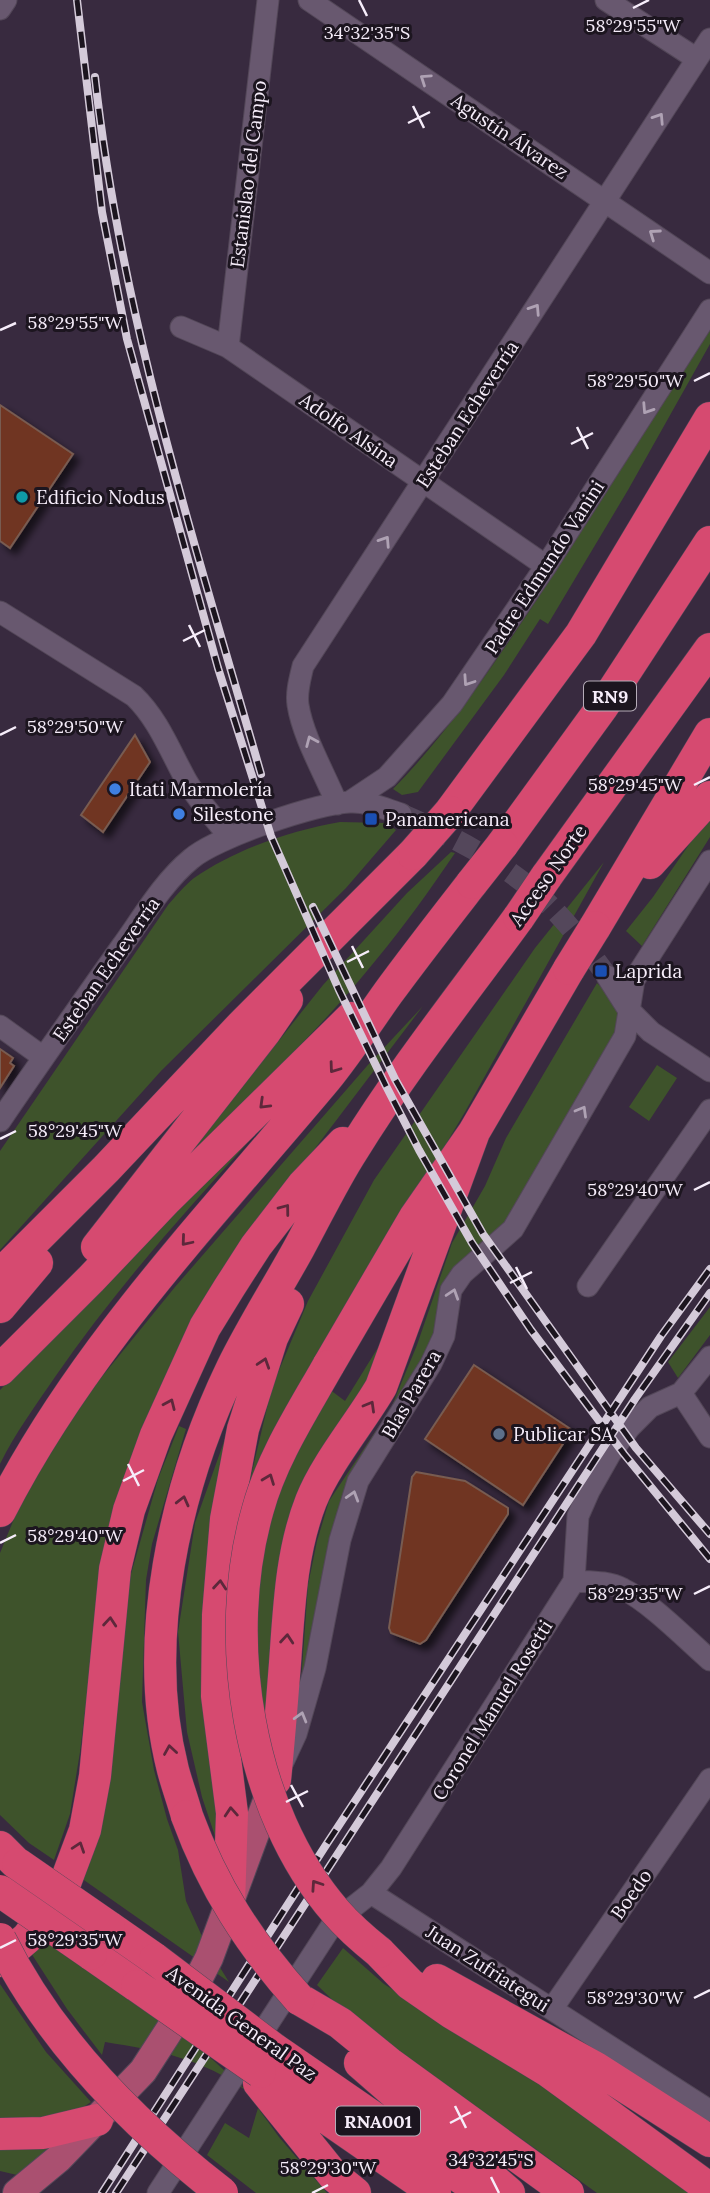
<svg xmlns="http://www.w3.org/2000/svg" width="710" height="2193" font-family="Lora,serif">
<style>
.green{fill:#3e532b}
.building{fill:#6f3520;stroke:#785b51;stroke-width:2;filter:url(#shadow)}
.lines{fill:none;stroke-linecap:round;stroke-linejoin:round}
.minor-tunnel{stroke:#54475b;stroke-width:21;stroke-dasharray:21 10;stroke-linecap:butt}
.minor-casing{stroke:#534758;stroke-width:23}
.major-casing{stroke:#534758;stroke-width:30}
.highway-casing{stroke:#534758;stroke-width:33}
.minor{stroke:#68586f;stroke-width:21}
.major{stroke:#aa5070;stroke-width:28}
.highway{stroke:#d64a70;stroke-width:32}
.rail-casing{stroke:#d4cad9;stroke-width:8}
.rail{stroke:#1c151f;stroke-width:5;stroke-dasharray:16;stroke-linecap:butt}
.highway-bridge-casing{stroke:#534758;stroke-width:33;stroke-linecap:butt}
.highway-bridge{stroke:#d64a70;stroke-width:32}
.oneway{stroke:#afa2b4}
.oneway2{stroke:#5d283b}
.ticks{fill:none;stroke:#f6edfa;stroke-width:2.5}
.culture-dot{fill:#0f9aa8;stroke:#1c151f;stroke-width:2.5}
.shop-dot{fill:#3f7fe0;stroke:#1c151f;stroke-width:2.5}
.transit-dot{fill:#1a4fb4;stroke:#1c151f;stroke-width:2.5}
.service-dot{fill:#5c6f8a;stroke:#1c151f;stroke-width:2.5}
.labels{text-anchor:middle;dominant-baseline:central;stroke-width:6;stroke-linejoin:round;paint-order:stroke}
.shield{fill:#1c151f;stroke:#b5acb8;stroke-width:2}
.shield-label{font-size:18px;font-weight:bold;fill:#f6edfa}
.street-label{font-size:19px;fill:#f6edfa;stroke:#1c151f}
.poi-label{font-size:19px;fill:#f6edfa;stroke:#1c151f;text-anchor:start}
.ticks-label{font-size:18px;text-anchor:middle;fill:#f6edfa;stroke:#1c151f;stroke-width:6;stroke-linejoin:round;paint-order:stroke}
</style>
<defs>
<filter id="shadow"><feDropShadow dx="6" dy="6" stdDeviation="3.5" flood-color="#0009"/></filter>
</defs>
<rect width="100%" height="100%" fill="#382a3f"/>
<path class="green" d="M710,328v16l-82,146 -80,134 -8,-5 -36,56 -86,117 -16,3 -9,-6c56,-57 101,-125 145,-191 59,-89 115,-180 172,-270z
M710,814v23l-68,109 -16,-15 27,-34z
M340,822l46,1 10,7 -50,58 -185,183 -161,179v-99l168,-246c8,-9 17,-20 26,-27 42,-29 96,-47 146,-56z
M451,852l4,1c-25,37 -51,73 -79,107 -57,71 -123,133 -188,195l135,-170 84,-92z
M604,862l-139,250 -156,262 36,27 45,-73 4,3 -66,124 -56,265 -32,13 -7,-115 17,-138 22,-93 36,-86 66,-121 161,-232z
M597,983l25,25 -4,23 -110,197 -39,30 -39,96 -79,131 -40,177 -10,20 7,-97 9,-44 12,-40 62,-93 26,-63 35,-102 33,-57 21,-48z
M423,1006l-132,174 -81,119 -114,321 -16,132 -10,62 -16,46 -25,-17 -29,-28v-262l16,-39 44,-80 36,-50 79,-97 192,-221z
M657,1065l20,13 -28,43 -20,-14z
M253,1137c-71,78 -138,153 -198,240 -19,28 -40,56 -55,87v-74l182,-187z
M710,1307v28l-32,43 -10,-16z
M232,1419l-10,438 -20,-60 -15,-65 -9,-100 17,-109z
M179,1426l7,3 -34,115 -6,36 -4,122 12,68 13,49 11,31 8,51 20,44 23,37 -148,-104 50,-304 27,-95z
M46,1937l145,103 57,52c-46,-34 -88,-41 -143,-50l-3,13 -35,-46 -36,-56z
M343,1948l41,36 230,147 84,62h-101l-250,-179 -30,-29z
M0,1984l46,68 45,50c-28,20 -58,19 -91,20z
M258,2108l21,29 48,56h-71l-49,-38 18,-32 24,15z
M0,2146h53l-36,29 -17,-4z"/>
<path class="building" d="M0,405l73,49 -63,94 -10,-7z
M135,735l15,27 -47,70 -22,-17z
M0,1049l13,9 -3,5 4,3 -14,22z
M474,1365l98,65 -49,75 -98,-66z
M416,1472l49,9 43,27v6l-82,126 -6,4 -29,-11 -2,-5 23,-151z"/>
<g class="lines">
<path class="minor-tunnel" d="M401,814c49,21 100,47 140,83 25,23 46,51 66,79"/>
<defs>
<path id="minor" d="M309,0l401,273
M606,0l91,59
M0,9l6,-9
M181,327l47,20 318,219
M228,347l40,-347
M0,612l134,84c24,23 36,55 52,84 12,21 29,39 44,57
M351,801l36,-24 65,-73 94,-138 164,-256
M337,804c-12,-30 -34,-67 -39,-99 -2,-13 2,-26 5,-39l407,-627
M607,976l21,33 23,23 59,39
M0,1026l43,31
M0,1121c40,-59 81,-117 122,-175 21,-29 41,-64 69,-87 24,-21 126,-56 159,-57 17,-1 35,7 51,12
M588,1286l122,-176
M681,1393l29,44
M574,1581c16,1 34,0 49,8 27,13 64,51 87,71
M283,1762l13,-28 19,-66 25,-128 18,-59 73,-117 13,-28 7,-46 11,-16 51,-45 112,-193 9,-56 76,-119
M371,1893l339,218
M552,2009l158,-230
M158,2193l176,-271 37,-29 20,-25 183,-287 4,-65 11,-25 21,-37 20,-27 20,-20 31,-14 29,-36"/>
<path id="major" d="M17,2193l41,-34 85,-88 40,-62 26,-51 65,-176"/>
<path id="highway" d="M450,812l131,-178 129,-216
M502,845l101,-139 107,-164
M650,863l60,-66
M546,877l164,-228
M595,927l115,-193
M97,1247l168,-215 22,-32
M0,1275l106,-106 136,-144 171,-171
M0,1307l37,-44
M328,1366l87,-149 59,-85 95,-163
M0,1370l91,-91 76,-80 184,-181
M0,1511c83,-163 210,-293 326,-432 22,-27 42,-58 62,-86 27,-37 56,-74 84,-110
M275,1780c4,-39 7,-78 10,-117 4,-55 6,-111 26,-162 15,-38 49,-78 70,-114l93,-255
M187,1816c-4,-15 -10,-31 -14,-46 -33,-129 2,-284 59,-402 20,-41 45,-80 67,-120 18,-33 34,-67 54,-98 50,-81 110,-156 166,-233
M0,1847l16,16
M229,1905l3,-92 -15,-117 1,-81 8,-96 17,-90 29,-91 16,-34
M109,1927l46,32
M379,1952l31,32 42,29 96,58 162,118
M91,1954l46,32
M0,1961l27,-23 34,-44 24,-64 10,-54 20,-207 14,-59 27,-75 49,-108 24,-39 27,-42 47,-61 40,-42
M437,1980l159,88 114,73
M299,1999l41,24 49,40 179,130
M274,2049l209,144
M360,2063l149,130
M260,2072l175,121
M259,2083l75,93 21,17
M0,2134l43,-1 54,-13"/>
</defs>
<use href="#minor" class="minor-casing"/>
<use href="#major" class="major-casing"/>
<use href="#highway" class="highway-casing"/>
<use href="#minor" class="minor"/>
<use href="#major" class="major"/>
<use href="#highway" class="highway"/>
<defs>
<path id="rail" d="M77,0l25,212 25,127 91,329 53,168 68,154 47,96 33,64 53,93 59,87 93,124 86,105
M95,77c26,238 100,467 166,697
M313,907l82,172 88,155 153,214 74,86
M102,2193l224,-348 335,-509 49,-67
M116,2193l519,-794 75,-106"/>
</defs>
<use href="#rail" class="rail-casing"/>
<use href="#rail" class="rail"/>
<defs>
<path id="highway-bridge" d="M413,854l37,-42
M472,883l30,-38
M519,917l27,-40
M569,969l26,-42
M328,1366c-26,46 -56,92 -70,143 -37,128 -11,301 78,403 13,15 28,28 43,40
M187,1816c26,71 62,127 112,183
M18,1864l91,63
M0,1891l91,63
M0,1939c50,102 133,185 222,254
M155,1959l119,90
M137,1986l123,86"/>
</defs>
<use href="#highway-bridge" class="highway-bridge-casing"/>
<use href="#highway-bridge" class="highway-bridge"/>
</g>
<defs><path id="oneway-chevron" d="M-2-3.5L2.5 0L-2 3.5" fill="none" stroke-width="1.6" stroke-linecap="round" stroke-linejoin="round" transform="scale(1.75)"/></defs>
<g class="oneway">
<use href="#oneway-chevron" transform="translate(425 79) rotate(-146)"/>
<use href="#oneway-chevron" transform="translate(659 118) rotate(-57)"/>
<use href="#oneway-chevron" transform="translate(654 234) rotate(-145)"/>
<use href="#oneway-chevron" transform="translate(535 309) rotate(-57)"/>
<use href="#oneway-chevron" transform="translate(647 409) rotate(123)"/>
<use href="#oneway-chevron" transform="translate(385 541) rotate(-57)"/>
<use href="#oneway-chevron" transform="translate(468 681) rotate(124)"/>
<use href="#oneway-chevron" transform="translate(311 741) rotate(-113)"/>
<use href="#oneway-chevron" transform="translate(582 1111) rotate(-60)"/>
<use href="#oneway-chevron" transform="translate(453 1294) rotate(-72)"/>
<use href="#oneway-chevron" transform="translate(353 1496) rotate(-73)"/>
<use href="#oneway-chevron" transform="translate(301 1717) rotate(-74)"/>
</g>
<g class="oneway2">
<use href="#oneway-chevron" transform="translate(334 1068) rotate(126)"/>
<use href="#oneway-chevron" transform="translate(264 1104) rotate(136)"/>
<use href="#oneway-chevron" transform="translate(285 1209) rotate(-53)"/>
<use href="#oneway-chevron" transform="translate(186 1241) rotate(130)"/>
<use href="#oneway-chevron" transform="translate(264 1363) rotate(-72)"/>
<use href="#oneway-chevron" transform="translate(170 1404) rotate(-66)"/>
<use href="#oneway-chevron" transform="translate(370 1406) rotate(-60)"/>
<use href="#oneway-chevron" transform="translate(269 1479) rotate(-69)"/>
<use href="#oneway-chevron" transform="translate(183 1501) rotate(-76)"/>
<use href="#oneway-chevron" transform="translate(220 1585) rotate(-85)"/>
<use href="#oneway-chevron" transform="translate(110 1622) rotate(-85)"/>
<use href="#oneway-chevron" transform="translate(287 1639) rotate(-85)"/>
<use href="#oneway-chevron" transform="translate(170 1750) rotate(-99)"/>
<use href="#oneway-chevron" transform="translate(231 1812) rotate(-94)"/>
<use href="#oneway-chevron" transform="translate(79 1847) rotate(-71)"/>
<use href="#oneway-chevron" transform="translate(316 1885) rotate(-124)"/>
</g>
<path class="ticks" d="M359,0l8,16M633,8l16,-8M413,106l11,22M408,123l22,-11M0,330l16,-7M694,381l16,-8M577,427l11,22M571,444l22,-11M189,625l11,22M183,641l22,-11M0,735l16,-8M694,785l16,-8M352,946l11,22M347,962l22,-11M0,1139l16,-8M694,1190l16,-8M516,1267l11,22M510,1283l22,-11M128,1464l11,22M123,1481l21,-11M0,1543l16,-8M694,1594l16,-8M291,1785l12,22M286,1802l22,-11M0,1948l16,-8M694,1998l16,-8M455,2106l11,22M450,2123l21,-11M491,2177l8,16M312,2193l16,-8"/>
<circle class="culture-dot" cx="22" cy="497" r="7"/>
<g class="shop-dot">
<circle cx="115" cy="789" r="7"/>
<circle cx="179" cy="814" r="7"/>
</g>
<g class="transit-dot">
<rect x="364" y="812" width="14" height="14" rx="3.5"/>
<rect x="594" y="964" width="14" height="14" rx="3.5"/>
</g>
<circle class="service-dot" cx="499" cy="1434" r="7"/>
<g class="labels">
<g class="shield">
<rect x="584" y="681.5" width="52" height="29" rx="5"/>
<rect x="336" y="2106.5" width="84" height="29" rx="5"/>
</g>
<g class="shield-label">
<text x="610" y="696">RN9</text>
<text x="378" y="2121">RNA001</text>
</g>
<g class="street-label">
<text transform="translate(510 136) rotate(34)">Agustín Álvarez</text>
<text transform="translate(248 174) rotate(-83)">Estanislao del Campo</text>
<text transform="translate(467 414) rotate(-57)">Esteban Echeverría</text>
<text transform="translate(349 430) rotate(35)">Adolfo Alsina</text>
<text transform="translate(544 567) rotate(-57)">Padre Edmundo Vanini</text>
<text transform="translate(548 875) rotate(-55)">Acceso Norte</text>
<text transform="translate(106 969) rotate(-55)">Esteban Echeverría</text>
<text transform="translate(411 1394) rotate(-60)">Blas Parera</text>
<text transform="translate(492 1710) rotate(-58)">Coronel Manuel Rosetti</text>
<text transform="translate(631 1894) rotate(-55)">Boedo</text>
<text transform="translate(488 1968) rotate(33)">Juan Zufriategui</text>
<text transform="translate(242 2023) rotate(36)">Avenida General Paz</text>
</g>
<g class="poi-label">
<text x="36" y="497">Edificio Nodus</text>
<text x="129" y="789">Itati Marmolería</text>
<text x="193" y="814">Silestone</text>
<text x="385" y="819">Panamericana</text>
<text x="615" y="971">Laprida</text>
<text x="513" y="1434">Publicar SA</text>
</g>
</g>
<g class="ticks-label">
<text x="633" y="32">58°29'55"W</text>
<text x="367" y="39">34°32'35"S</text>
<text x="75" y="329">58°29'55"W</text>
<text x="635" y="387">58°29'50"W</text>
<text x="75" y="733">58°29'50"W</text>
<text x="635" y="791">58°29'45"W</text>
<text x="75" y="1137">58°29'45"W</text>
<text x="635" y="1196">58°29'40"W</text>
<text x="75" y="1542">58°29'40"W</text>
<text x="635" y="1600">58°29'35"W</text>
<text x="75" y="1946">58°29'35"W</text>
<text x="635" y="2004">58°29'30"W</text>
<text x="491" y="2166">34°32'45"S</text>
<text x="328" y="2174">58°29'30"W</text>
</g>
</svg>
